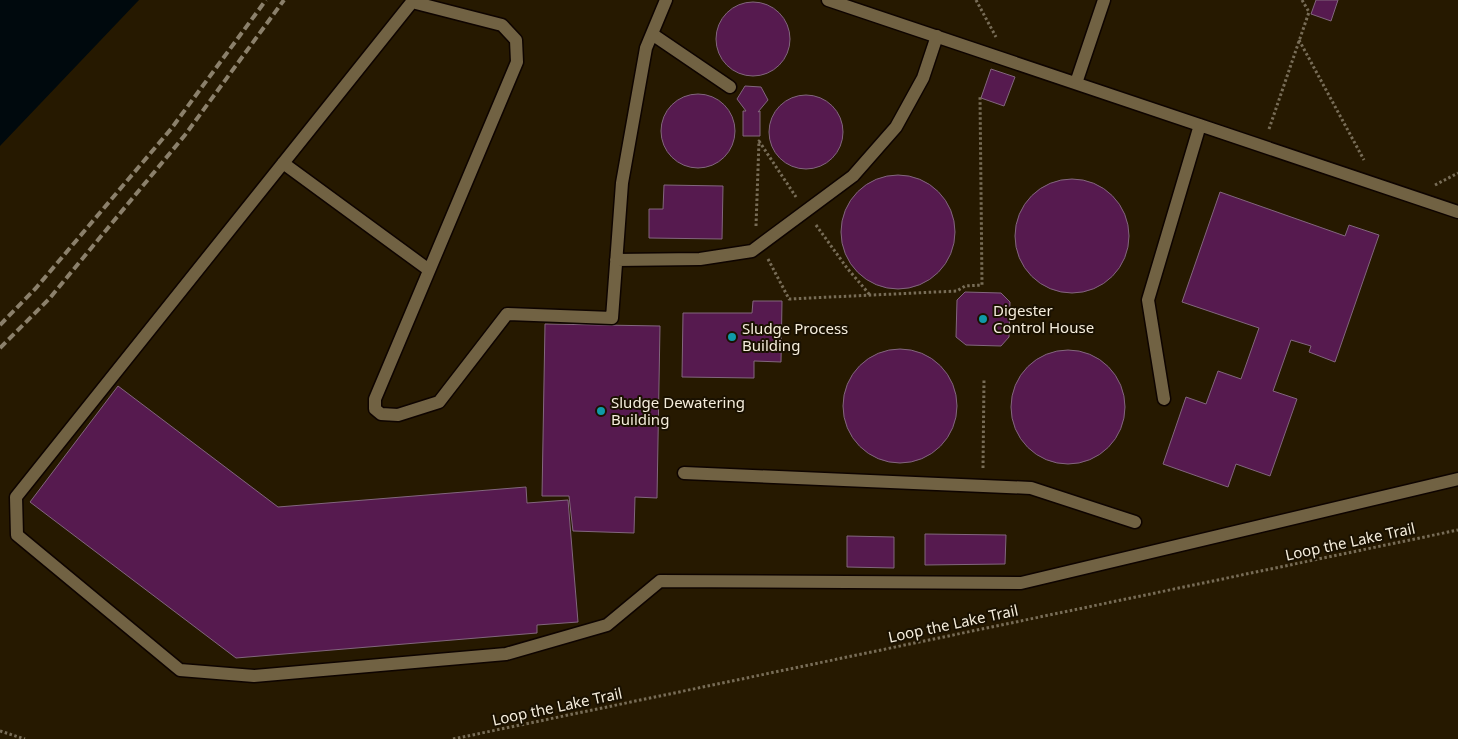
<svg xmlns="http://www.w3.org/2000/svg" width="1458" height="739" font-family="'Noto Sans',sans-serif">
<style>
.water{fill:#00090d}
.building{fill:#561a4f;stroke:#82667d}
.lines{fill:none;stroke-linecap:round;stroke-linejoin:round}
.minor-casing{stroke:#0e0400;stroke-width:15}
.path{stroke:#786d57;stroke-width:3;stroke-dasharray:2.5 2.5;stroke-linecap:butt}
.minor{stroke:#716243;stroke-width:12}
.rail{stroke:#8b806b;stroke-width:4;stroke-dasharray:8 4;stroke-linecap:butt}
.culture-dot{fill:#0f9aa8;stroke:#1a1100;stroke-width:2}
.labels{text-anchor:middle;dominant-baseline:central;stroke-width:4;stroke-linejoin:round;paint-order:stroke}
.poi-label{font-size:15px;fill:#f5eddc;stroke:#1a1100;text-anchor:start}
.street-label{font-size:15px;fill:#f5eddc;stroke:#1a1100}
</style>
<rect width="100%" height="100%" fill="#261900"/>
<path class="water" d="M0,0h139l-139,146z"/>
<path class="building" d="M1316,0h22l-7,21 -20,-7z
M716 39a37 37 0 1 1 74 0a37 37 0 1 1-74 0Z
M991,69l24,8 -11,29 -23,-8z
M745,86l16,1 7,13 -10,12 2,-1v25h-17v-25h3l-9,-12z
M661 131a37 37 0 1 1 74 0a37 37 0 1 1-74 0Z
M769 132a37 37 0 1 1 74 0a37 37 0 1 1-74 0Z
M841 232a57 57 0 1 1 114 0a57 57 0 1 1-114 0Z
M1015 236a57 57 0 1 1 114 0a57 57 0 1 1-114 0Z
M664,185l59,1 -1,53 -73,-1v-29h14z
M1220,192l125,44 4,-11 30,10 -44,127 -26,-10 2,-6 -20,-6 -18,51 24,8 -27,77 -34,-12 -8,23 -65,-23 23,-67 20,7 12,-33 23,8 18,-51 -77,-26z
M965,292l36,1 9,9 -1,35 -8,9 -35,-1 -10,-8 1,-37z
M753,301h29l-1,61 -27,-1v17l-72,-1 1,-64h69z
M545,324l115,2 -3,172 -22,-1 -1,36 -61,-2 -4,-35h-27z
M843 406a57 57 0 1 1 114 0a57 57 0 1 1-114 0Z
M1011 407a57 57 0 1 1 114 0a57 57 0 1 1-114 0Z
M118,386l160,121 248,-20 1,16 41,-3 10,122 -41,3v8l-301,25 -206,-156z
M925,534l81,1 -1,29 -80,1z
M847,536l47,1v31l-47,-1z"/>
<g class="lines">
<defs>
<path id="minor" d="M666,0l-20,48 -24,135 -10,135 -105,-4 -68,88 -41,13 -17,-1 -6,-5v-10l142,-337 -1,-22 -14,-15 -90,-23 -396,495 1,38 163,135 74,6 252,-22 101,-29 53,-44 361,2 437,-104
M828,0l630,212
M652,34l78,53
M1076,83l28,-83
M283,163l146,107
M616,260l84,-1 52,-8 101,-75 43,-49 27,-49 14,-42
M1164,399l-16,-99 52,-175
M684,473l347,15 104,34"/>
</defs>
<use href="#minor" class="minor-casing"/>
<path class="path" d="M976,0l20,37
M1299,40l65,120
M1269,129l40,-117 -7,-12
M1435,185l23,-12
M816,225l31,43 23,27
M756,226l3,-85 37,56
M768,259l21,40 168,-8 8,-5 17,-1 -2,-190
M983,468l1,-89
M0,731l25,8
M453,739l1005,-209"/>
<use href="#minor" class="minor"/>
<path class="rail" d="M0,325l36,-37 135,-159 95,-129
M0,348l49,-49 136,-164 99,-135"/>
</g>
<g class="culture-dot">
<circle cx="983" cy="319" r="5"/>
<circle cx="732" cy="337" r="5"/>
<circle cx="601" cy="411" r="5"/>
</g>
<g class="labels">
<g class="poi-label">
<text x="993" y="310">Digester<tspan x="993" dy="17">Control House</tspan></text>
<text x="742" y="328">Sludge Process<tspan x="742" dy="17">Building</tspan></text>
<text x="611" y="402">Sludge Dewatering<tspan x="611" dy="17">Building</tspan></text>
</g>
<g class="street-label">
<text transform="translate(1350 541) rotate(-12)">Loop the Lake Trail</text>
<text transform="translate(953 623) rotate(-12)">Loop the Lake Trail</text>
<text transform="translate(557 706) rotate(-12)">Loop the Lake Trail</text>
</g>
</g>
</svg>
